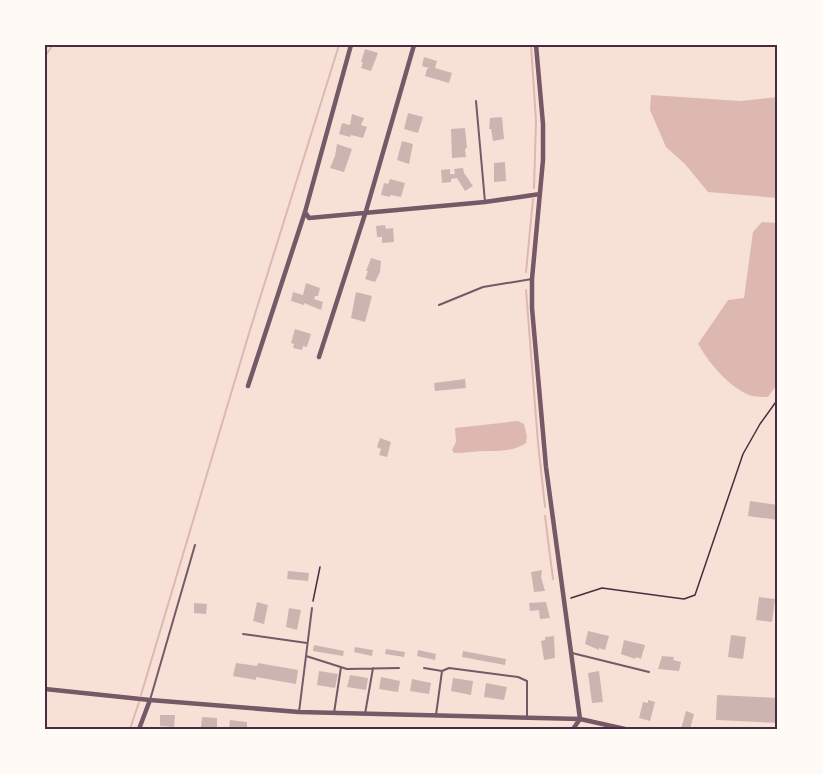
<svg xmlns="http://www.w3.org/2000/svg" width="823" height="774" font-family="Roboto,sans-serif">
<style>
.water{fill:#dcb8b0}
.lines{fill:none;stroke-linecap:round;stroke-linejoin:round}
.stream{stroke:#dcb8b0;stroke-width:2}
.building{fill:#ccb4b1}
.path{stroke:#4a2c40;stroke-width:1.5}
.service{stroke:#755966;stroke-width:2}
.minor{stroke:#755966;stroke-width:4.5}
.neatline{fill:none;stroke:#4a2c40;stroke-width:2}
</style>
<rect width="100%" height="100%" fill="#f7e1d7"/>
<path class="water" d="M651,95l89,6 38,-4v101l-70,-6 -23,-28 -19,-17 -16,-37z
M762,222l16,1v160l-10,14c-6,0 -14,0 -19,-2 -21,-9 -40,-32 -51,-51l30,-44 16,-2 9,-66z
M518,421l6,3 3,12 -1,7c-12,8 -25,8 -38,8 -12,0 -22,2 -34,2l-2,-3 4,-8 -1,-14z"/>
<g class="lines">
<path class="stream" d="M531,45l5,76 -2,67
M45,56l8,-11
M526,272l7,-73
M526,290l12,153 7,64
M545,516l8,63
M141,695l109,-365 89,-285
M130,729l9,-27"/>
</g>
<path class="building" d="M365,49l13,4 -7,18 -10,-3 2,-6h-2z
M424,57l13,4 -2,7 17,5 -3,10 -24,-7 2,-7 2,-1 -7,-2z
M408,113l15,4 -5,16 -14,-4z
M352,114l12,4 -3,7 6,2 -4,11 -12,-3 -1,2 -11,-3 3,-11 8,2z
M502,117l2,22 -11,2 -2,-12h-2l1,-11z
M465,128l2,20 -2,1 1,8 -14,1 -1,-29z
M402,141l11,3 -4,20 -12,-4z
M337,144l15,5 -8,23 -14,-4 5,-12z
M505,162l1,19 -12,1v-19z
M463,168l1,5 9,13 -8,5 -8,-13 -6,1v3l-9,1 -1,-13 9,-1v5h5l-1,-5z
M390,179l15,4 -4,14 -11,-2v2l-9,-2 3,-12 4,1z
M385,225l1,4 7,-1 1,14 -12,1v-6h-5l-1,-11z
M371,258l10,3 -1,11 -5,10 -10,-3 3,-8h-2z
M306,283l14,5 -2,8h-3l-1,3 9,3 -2,8 -17,-7v2l-13,-4 2,-9 10,3z
M356,292l16,4 -7,26 -14,-4z
M295,329l16,5 -4,13 -4,-1 -1,4 -9,-2 1,-4 -3,-1z
M465,379l1,9 -31,3 -1,-8z
M380,438l11,4 -4,15 -8,-2 2,-6 -4,-2z
M750,501l28,4v15l-30,-4z
M542,570l-1,7 4,14 -11,1 -3,-20z
M288,571l21,2 -1,8 -21,-2z
M759,597l16,2 -3,23 -16,-2z
M257,602l11,3 -4,19 -11,-3z
M546,602l4,16 -10,1 -1,-9 -9,1 -1,-8z
M194,603l13,1 -1,10 -12,-1z
M289,608l12,2 -4,20 -11,-3z
M588,631l21,5 -4,14 -6,-2v2l-14,-6z
M731,635l15,2 -3,22 -15,-2z
M554,636l1,22 -11,2 -3,-19 4,-1v-3z
M624,640l21,5 -4,14 -5,-2 -1,2 -14,-5z
M314,645l30,6 -1,5 -30,-5z
M355,647l18,3 -1,6 -18,-4z
M386,649l19,3 -1,5 -19,-3z
M418,650l18,4 -1,6 -18,-4z
M463,651l43,8 -1,6 -43,-8z
M662,656l12,1 -1,3 8,2 -2,9 -21,-2z
M236,663l21,3 1,-3 40,7 -2,14 -40,-7v3l-23,-4z
M319,671l19,3 -3,14 -18,-3z
M599,671l4,31 -11,1 -4,-30z
M350,675l18,3 -2,12 -19,-3z
M381,677l19,4 -2,11 -19,-3z
M453,678l20,3 -2,14 -20,-4z
M412,679l19,4 -2,11 -19,-3z
M486,683l21,4 -3,13 -20,-3z
M717,695l61,3v25l-62,-3z
M648,700l7,2 -5,19 -11,-3 4,-16 5,1z
M686,711l8,3 -4,15h-9z
M160,715h15l-1,12 -14,-1z
M202,717l15,1v11l-16,-2z
M230,720l17,2v7h-18z"/>
<g class="lines">
<path class="path" d="M571,598l31,-10 82,11 11,-4 48,-141 17,-30 18,-25
M313,601l7,-34"/>
<path class="service" d="M476,101l9,101
M439,305l44,-18 49,-8
M243,634l64,9
M572,653l77,19
M306,656l41,13 52,-1
M424,668l18,3
M150,700l45,-155
M299,712l13,-104
M334,713l7,-46
M365,714l8,-46
M436,715l6,-44 7,-3 69,9 9,4v35"/>
<path class="minor" d="M536,45l7,79v36l-11,119v29l14,159 34,252
M305,212l4,6 176,-16 55,-8
M319,357l47,-146 48,-166
M248,386l57,-174 46,-167
M45,689l105,11 149,12 281,7 45,10
M139,729l11,-29
M573,729l7,-10"/>
</g>
<rect width="823" height="774" fill="none" stroke="#fffaf5" stroke-width="93"/>
<rect x="46" y="46" width="730" height="682" class="neatline"/>
</svg>
